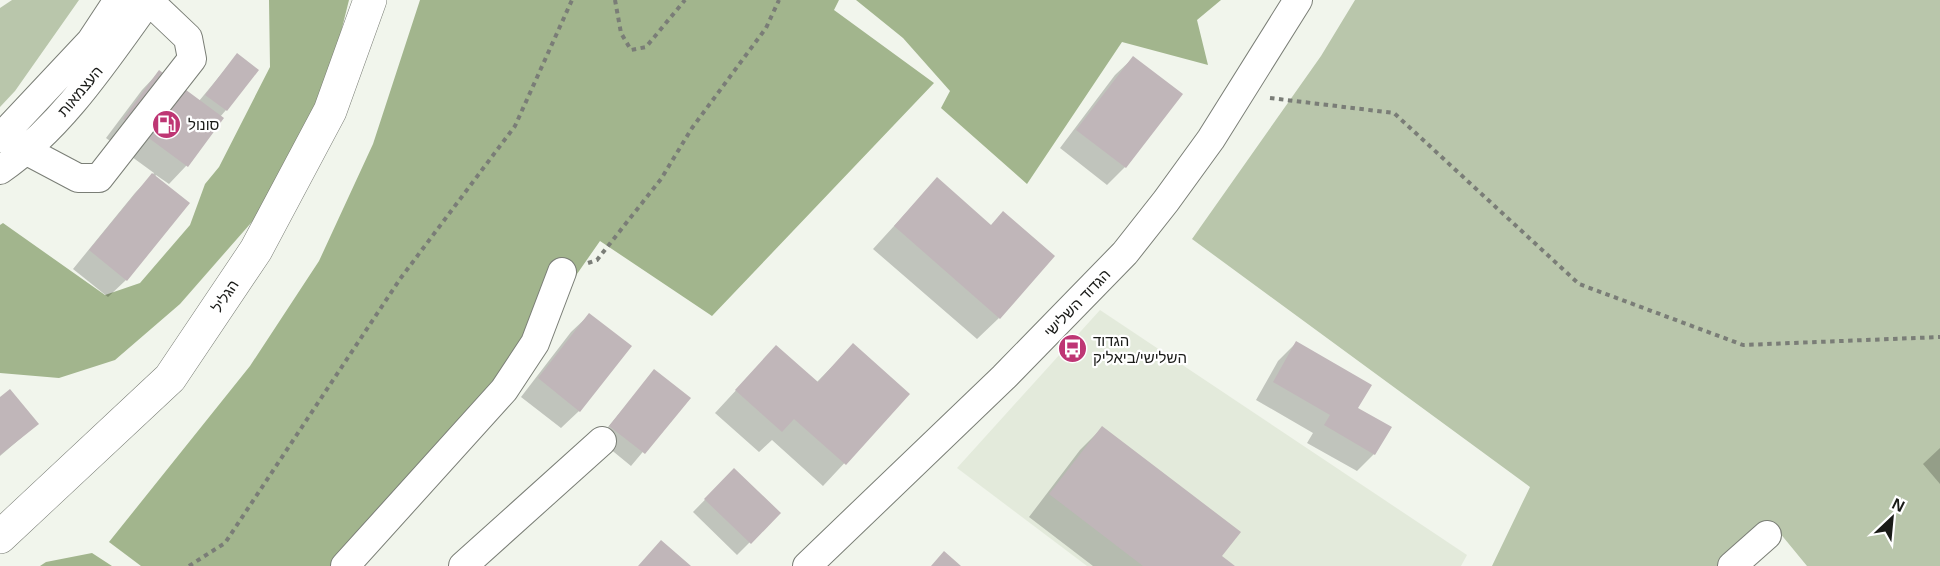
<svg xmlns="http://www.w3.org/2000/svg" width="1940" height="566" font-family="Helvetica,Heebo,sans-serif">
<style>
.built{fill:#e3eadb}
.green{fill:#b9c6ab}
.forest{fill:#a2b58d}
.shadow{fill:#0003}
.building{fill:#c0b6b9}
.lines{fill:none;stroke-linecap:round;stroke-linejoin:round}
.minor-casing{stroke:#7a7e76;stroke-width:30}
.major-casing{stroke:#7a7e76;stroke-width:34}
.path{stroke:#7a7d77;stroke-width:4;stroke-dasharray:4.5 4.5;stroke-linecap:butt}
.minor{stroke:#fff;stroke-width:28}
.major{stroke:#fff;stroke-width:33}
.labels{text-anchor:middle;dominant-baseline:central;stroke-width:4.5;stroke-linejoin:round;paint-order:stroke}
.street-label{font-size:15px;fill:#191a17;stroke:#fff}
.poi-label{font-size:15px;fill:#191a17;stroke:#fff;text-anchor:start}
</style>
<rect width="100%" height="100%" fill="#f1f5ec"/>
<path class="built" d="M1100,310l367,245 -6,11h-374l-130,-98z"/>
<path class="green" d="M12,0h67l-64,91 -15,16v-99z
M1355,0h585v566h-133l-32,-39 -47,39h-236l38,-79 -338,-248 129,-183z"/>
<path class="forest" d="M269,0h80l-18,72 -60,128 -91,104 -65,56 -56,18 -59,-5v-148l3,-2 102,72 35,-12 50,-58 15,-41 14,-17 51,-100z
M420,0h419l-5,10 100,73 -222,233 -112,-75 -122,175 -143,150h-194l-32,-24 141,-176 69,-105 54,-117z
M856,0h365l-24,20 11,45 -86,-23 -95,142 -86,-76 9,-17 -47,-53z
M92,553l20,13h-72l6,-4z"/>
<path class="shadow" d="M237,55l-11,55 -6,7 2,1 -36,48 -17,18 -13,-9 -1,2 -29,103 -18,17 -35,-28 62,-76 19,-20 -48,-35 36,-48 17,-18 40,29z
M1133,58l48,36 -56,73 -18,18 -47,-37 55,-73z
M937,179l62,139 -22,21 -104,-90z
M589,315l-10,96 -18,17 -40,-31 50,-65z
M1296,343l60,66 18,45 -17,17 -50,-28 6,-10 -57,-33 22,-39z
M853,345l55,50 -85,91 -51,-46 -13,12 -44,-39 61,-66 40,36z
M655,371l33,27 -57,68 -33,-27z
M0,399l37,25 -37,32z
M1102,428l118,129 12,9h-139l-64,-49 51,-67z
M1940,448v36l-17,-20z
M734,470l45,43 -42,42 -44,-43z"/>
<path class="building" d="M237,53l22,17 -32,41 -22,-16z
M1133,56l50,38 -57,74 -50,-38z
M159,70l65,48 -36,49 -65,-48z
M152,173l38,30 -63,78 -38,-31z
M937,177l54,48 12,-14 52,45 -55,63 -106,-93z
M589,313l43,33 -52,66 -42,-34z
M1296,341l76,44 -14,23 34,19 -17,28 -51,-30 6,-10 -57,-33z
M853,343l57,51 -64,71 -52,-46 -12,13 -47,-42 41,-45 42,37z
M654,369l37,29 -46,56 -36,-28z
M10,389l29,35 -39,31v-58z
M1102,426l139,106 -19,24 13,10h-92l-94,-72z
M734,468l47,45 -30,31 -47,-45z
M661,540l30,26h-53z
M944,551l17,15h-30z"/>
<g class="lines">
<defs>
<path id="minor" d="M8,131l19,20 51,27h21l93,-119 -4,-21 -40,-38
M0,138l91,-97 27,-41
M0,170c62,-43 105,-109 149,-170
M345,566l159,-176 31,-47 27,-71
M463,566l139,-125
M807,566l197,-189 121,-124 41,-52 45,-62 87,-139
M1732,566l35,-31"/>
<path id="major" d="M0,537l170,-159 86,-128 74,-139 40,-111"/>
</defs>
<use href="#minor" class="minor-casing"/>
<use href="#major" class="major-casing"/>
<path class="path" d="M615,0l6,33 10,17 15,-3 39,-47
M1270,98l124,15 185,171 164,61 197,-8
M588,263l9,-3 64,-81 31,-51 74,-100 13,-28
M189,566l36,-23 175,-264 115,-153 57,-126"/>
<use href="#minor" class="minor"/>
<use href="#major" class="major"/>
</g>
<defs>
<symbol id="fuel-disc" viewBox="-11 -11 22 22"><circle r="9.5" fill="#be3674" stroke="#fff"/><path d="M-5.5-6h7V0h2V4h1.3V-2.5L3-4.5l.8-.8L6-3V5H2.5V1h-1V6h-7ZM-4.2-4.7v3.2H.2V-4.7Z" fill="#fff"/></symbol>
<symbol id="bus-disc" viewBox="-11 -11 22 22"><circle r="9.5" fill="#be3674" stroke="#fff"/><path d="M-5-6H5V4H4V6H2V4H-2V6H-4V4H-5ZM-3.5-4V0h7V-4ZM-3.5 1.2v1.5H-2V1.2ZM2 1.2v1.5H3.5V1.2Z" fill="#fff"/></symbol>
</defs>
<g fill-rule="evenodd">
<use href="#fuel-disc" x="150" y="108" width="33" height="33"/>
<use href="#bus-disc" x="1056" y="332" width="33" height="33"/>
</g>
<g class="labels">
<g class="street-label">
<text transform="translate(80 91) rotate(-50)">העצמאות</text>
<text transform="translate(225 296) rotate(-56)">הגליל</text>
<text transform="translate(1077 303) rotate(-46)">הגדוד השלישי</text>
</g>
<g class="poi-label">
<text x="188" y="124">סונול</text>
<text x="1093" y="340">הגדוד<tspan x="1093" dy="17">השלישי/ביאליק</tspan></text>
</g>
</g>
<g transform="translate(1892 518) rotate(26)" stroke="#ffffff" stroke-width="4.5" paint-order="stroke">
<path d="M0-4.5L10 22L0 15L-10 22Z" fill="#191a17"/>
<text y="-9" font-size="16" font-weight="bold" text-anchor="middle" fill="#191a17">N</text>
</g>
</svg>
